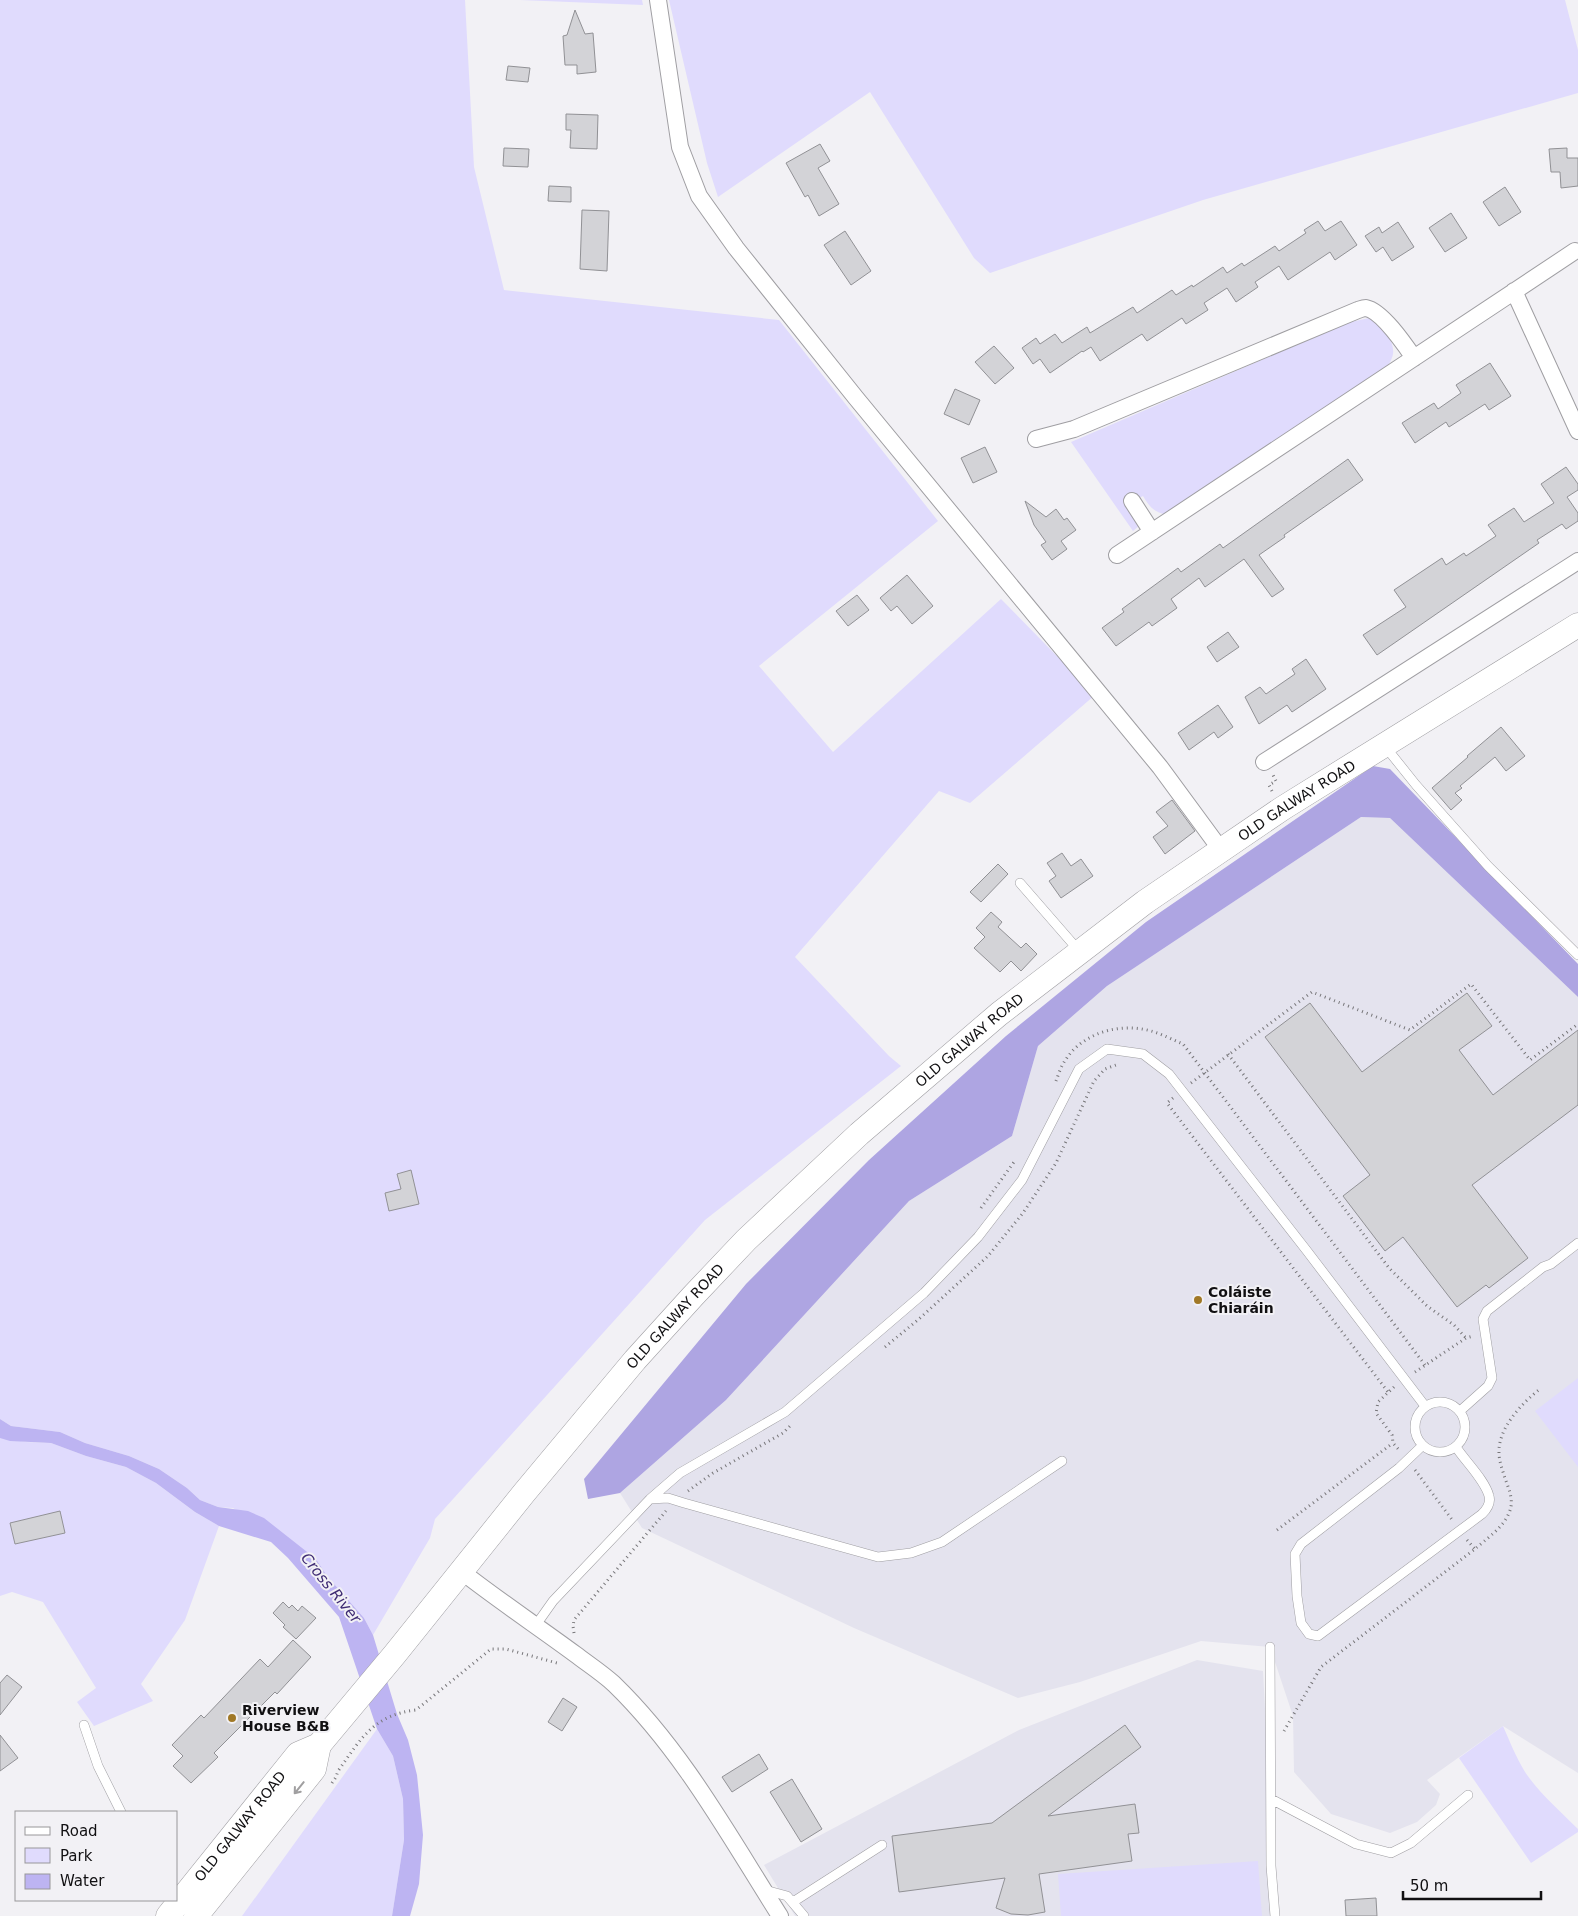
<svg xmlns="http://www.w3.org/2000/svg" width="1578" height="1916" font-family="'DejaVu Sans',sans-serif">
<style>
.built{fill:#e4e3ee}
.green{fill:#e0dbfd;fill-rule:evenodd}
.forest{fill:#aea5e2}
.water{fill:#bdb4f2}
.building{fill:#d3d3d7;stroke:#919195}
.lines{fill:none;stroke-linecap:round;stroke-linejoin:round}
.lane-casing{stroke:#9f9ea2;stroke-width:10}
.street-casing{stroke:#9f9ea2;stroke-width:18}
.secondary-casing{stroke:#9f9ea2;stroke-width:25}
.path{stroke:#777679;stroke-width:3;stroke-dasharray:1 4;stroke-linecap:butt}
.lane{stroke:#fff;stroke-width:9}
.street{stroke:#fff;stroke-width:16}
.secondary{stroke:#fff;stroke-width:24}
.oneway{stroke:#a09fa0}
.poi-dot{fill:#a07826;stroke:#f2f1f5;stroke-width:2}
.labels{text-anchor:middle;dominant-baseline:central;stroke-width:4;stroke-linejoin:round;paint-order:stroke}
.street-label{font-size:14px;fill:#111012;stroke:#f2f1f5}
.poi-label{font-size:14px;font-weight:bold;fill:#111012;stroke:#f2f1f5;text-anchor:start}
.water-label{font-size:15px;font-style:italic;fill:#3e2b73;stroke:#f2f1f5}
</style>
<rect width="100%" height="100%" fill="#f2f1f5"/>
<path class="built" d="M1361,817l29,1 188,179v776l-75,-47 -76,54 13,14 -4,11 -19,17 -27,11 -59,-19 -37,-42 -1,-56 -23,-69 -69,-6 -121,41 -62,16 -164,-70 -212,-100 -22,-35 106,-93 183,-199 103,-65 26,-90 69,-60z
M1197,1660l66,11 13,245h-481l-31,-51 255,-135z"/>
<path class="green" d="M0,0h465l9,167 30,123 275,30 159,201 -179,145 74,86 168,-153 94,96 -125,108 -31,-12 -144,166 94,99 12,10 -196,154 -270,299 -5,19 -57,97 -9,-17 -37,-42 -11,-17 -83,-51 -15,-1 -18,-7 -13,-12 -28,-19 -30,-13 -44,-13 -25,-11 -49,-6 -11,-7z
M520,0h122l1,5z
M669,0h896l13,50v43l-375,107 -213,73 -16,-15 -104,-166 -152,105 -11,-34z
M1369,318c12,5 26,22 24,36 -1,6 -5,11 -7,16l-217,145c-14,-2 -19,-7 -26,-19l-15,8 11,22 -6,5 -62,-89 209,-90 71,-30z
M1578,1378v89l-43,-56z
M0,1437l26,5 25,1 35,13 40,11 30,16 39,29 24,14 -34,94 -44,64 12,17 -59,25 -17,-24 19,-14 -53,-86 -31,-10 -12,4zM60,1512l4,21 -49,11 -5,-21z
M1503,1726c7,16 13,31 22,46 14,21 35,39 53,57v3l-47,31 -72,-105z
M377,1729l16,27 10,43 1,41 -12,76h-150z
M1258,1861l4,55h-201l-3,-42z"/>
<path class="forest" d="M1373,766l17,3 188,195v33l-188,-179 -29,-1 -254,169 -69,60 -26,90 -103,65 -183,199 -106,93 -32,6 -4,-20 162,-195 123,-124 137,-124 140,-114z"/>
<path class="water" d="M0,1419l11,7 49,6 25,11 44,13 30,13 28,19 13,12 18,7 30,4 16,7 52,41 11,17 37,42 9,17 24,79 11,26 9,35 6,60 -4,49 -9,32h-18l12,-76 -1,-41 -10,-43 -16,-27 -38,-112 -51,-59 -17,-16 -52,-16 -24,-14 -39,-29 -30,-16 -40,-11 -35,-13 -41,-2 -10,-3z"/>
<path class="building" d="M575,10l10,24 8,-1 3,39 -19,2v-9h-12l-2,-29 4,-1z
M508,66l22,2 -2,14 -22,-2z
M566,114l32,1 -1,34 -27,-1 1,-18h-5z
M820,144l10,17 -12,7 21,36 -20,12 -11,-21 -3,2 -19,-34z
M504,148l25,1 -1,18 -25,-1z
M1567,148v10h11v28l-17,2 -1,-16h-9l-2,-23z
M549,186l22,1v15l-23,-1z
M1505,187l16,25 -22,14 -16,-24z
M582,210l27,1 -2,60 -27,-2z
M1451,213l16,25 -22,14 -16,-24z
M1318,221l7,10 16,-10 16,24 -22,15 -5,-8 -42,28 -9,-14 -24,16 3,5 -22,15 -9,-14 -23,15 4,7 -22,14 -4,-6 -35,23 -5,-7 -42,27 -9,-14 -8,5 -1,-1 -32,22 -10,-14 -7,5 -11,-16 14,-10 4,6 15,-10 7,9 25,-16 3,6 43,-26 4,6 35,-23 4,5 16,-10 1,2 30,-20 4,6 15,-10 2,3 31,-20 4,5 27,-18 -2,-3z
M1398,222l16,25 -22,14 -9,-14 -7,5 -11,-16 14,-9 3,6z
M845,231l26,40 -20,14 -27,-40z
M994,346l20,22 -19,16 -20,-22z
M1490,363l21,33 -22,14 -4,-6 -36,23 -3,-5 -31,21 -13,-20 32,-20 4,6 23,-16 -5,-8z
M955,389l25,11 -11,25 -25,-11z
M985,447l12,25 -24,11 -12,-25z
M1348,459l15,21 -79,55 1,2 -26,18 25,34 -12,8 -28,-38 -39,28 -6,-9 -28,21 6,9 -25,18 -3,-4 -33,24 -14,-18 22,-16 -2,-3 56,-41 3,4 39,-28 3,4z
M1566,467l12,17v6l-11,7 11,16v8l-12,8 -4,-5 -25,16 2,3 -162,112 -14,-20 43,-28 -12,-17 48,-32 4,7 18,-12 2,3 30,-20 -8,-11 26,-17 10,14 30,-19 -13,-19z
M1025,501l21,16 10,-8 8,11 3,-2 9,12 -15,11 6,8 -15,11 -11,-15 5,-3 -12,-17z
M907,575l26,31 -21,18 -15,-18 -6,5 -11,-13z
M857,595l12,15 -21,16 -12,-15z
M1228,632l11,15 -22,15 -10,-15z
M1306,659l20,30 -34,23 -5,-7 -28,19 -14,-27 15,-10 6,7 29,-20 -3,-5z
M1218,705l15,22 -15,11 -4,-6 -25,18 -11,-17z
M1501,727l24,29 -19,15 -11,-14 -35,29 2,2 -7,5 7,7 -11,10 -19,-22 36,-31 -1,-1z
M1172,800l23,31 -30,23 -12,-17 15,-11 -12,-14z
M1062,853l9,13 10,-7 12,17 -32,22 -12,-17 7,-5 -9,-13z
M998,864l10,10 -27,28 -11,-10z
M991,912l11,10 -4,5 23,21 5,-5 11,11 -16,17 -10,-10 -11,11 -26,-24 11,-11 -9,-9z
M1467,993l25,33 -33,24 34,45 85,-65v75l-106,80 56,73 -39,30 -3,-3 -29,22 -54,-70 -18,14 -42,-55 27,-21 -105,-138 45,-34 52,69z
M411,1170l8,34 -30,7 -4,-18 16,-4 -4,-15z
M60,1511l5,22 -50,11 -5,-21z
M283,1602l6,6 3,-3 6,6 4,-5 14,12 -20,21 -13,-12 2,-2 -12,-12z
M293,1640l18,17 -34,37 -2,-2 -61,61 4,4 -27,26 -18,-17 10,-10 -11,-11 29,-30 3,3 56,-59 8,8z
M7,1675l15,12 -22,28v-32z
M563,1698l14,9 -15,24 -14,-9z
M1125,1725l16,22 -93,69 87,-12 4,29 -11,1 4,27 -93,13 6,38 -17,3 -17,-1 -15,-6 9,-30 -106,14 -7,-56 100,-13z
M0,1735l18,23 -18,13z
M759,1754l9,15 -36,23 -10,-15z
M792,1779l30,50 -21,13 -31,-50z
M1376,1898l1,18h-31l-1,-16z"/>
<g class="lines">
<defs>
<path id="lane" d="M1384,745l32,40 72,81 90,89
M1020,883l60,69
M1415 1427a25 25 0 1 1 50 0a25 25 0 1 1-50 0Z
M1460,1411l28,-25 4,-8 -9,-59 4,-8 56,-44 8,-3 27,-21
M1422,1446l-23,22 -98,76 -6,10 2,42 4,27 8,11 9,2 164,-122c5,-5 9,-11 7,-18 -4,-16 -24,-35 -33,-49
M650,1499l18,-1 16,5 194,54 33,-4 31,-11 120,-81
M536,1625l17,-24 97,-102 30,-26 105,-61 139,-119 54,-56 44,-57 57,-111 28,-20 36,5 26,20 138,177 118,155
M1270,1647l1,219 4,50
M84,1725l14,41 23,46
M1271,1799l85,45 35,9 20,-10 57,-48
M765,1890l22,6 17,20
M793,1902l89,-57"/>
<path id="street" d="M658,0l22,147 19,49 37,52 120,150 304,369 61,83
M1514,291l64,140
M1036,439l38,-10 284,-119c3,-1 5,-2 8,-2 16,3 39,37 48,50
M1132,501l20,31
M1117,555l458,-304
M1264,762l314,-201
M461,1571c37,29 76,55 114,83 13,10 27,19 39,30 69,67 115,152 166,232"/>
<g id="secondary">
<path id="s1" d="M168,1916l130,-162 21,-9 76,-91 129,-161 111,-133 58,-64 53,-56 113,-106 140,-120 146,-112 138,-94 295,-183"/>
<path d="M196,1916l118,-147 5,-24"/>
</g>
</defs>
<use href="#lane" class="lane-casing"/>
<use href="#street" class="street-casing"/>
<use href="#secondary" class="secondary-casing"/>
<path class="path" d="M1272,791l-3,-6 7,-4 -3,-6
M1228,1054l161,214 38,38 27,19 12,13
M1056,1081c2,-5 4,-12 7,-17 17,-31 56,-42 88,-33 11,3 22,9 32,13l242,321
M1191,1083l121,-91 98,38 61,-46 59,76 48,-36
M1173,1098l-6,5 221,289
M981,1208l33,-46
M885,1347l34,-28 69,-63 35,-43 33,-50 38,-82 11,-12 11,-4
M1415,1372l51,-34 7,-2
M1394,1387l-16,15 -2,11 16,22 1,8 7,8
M1415,1470l38,51
M688,1491l25,-18 70,-40 7,-7
M1277,1530l116,-87
M1467,1540l8,9
M574,1633l-1,-7 1,-6 92,-109
M1284,1731l37,-64 154,-118c11,-10 28,-21 34,-36 6,-13 -1,-25 -5,-38 -2,-6 -5,-15 -5,-22 -1,-25 23,-50 41,-64
M332,1783l4,-6 2,-6c23,-32 35,-56 78,-61l75,-61h15l51,14"/>
<use href="#lane" class="lane"/>
<use href="#street" class="street"/>
<use href="#secondary" class="secondary"/>
</g>
<defs><path id="oneway-shaft" d="M-6 0H5M1.5-3L5.5 0L1.5 3" fill="none" stroke-width="1.6" stroke-linecap="round" stroke-linejoin="round" transform="scale(1.25)"/></defs>
<use class="oneway" href="#oneway-shaft" transform="translate(299 1788) rotate(129)"/>
<g class="poi-dot">
<circle cx="1198" cy="1300" r="5"/>
<circle cx="232" cy="1718" r="5"/>
</g>
<g class="labels">
<g class="street-label">
<text stroke="none"><textPath href="#s1" startOffset="1598">OLD GALWAY ROAD</textPath></text>
<text stroke="none"><textPath href="#s1" startOffset="1192">OLD GALWAY ROAD</textPath></text>
<text stroke="none"><textPath href="#s1" startOffset="788">OLD GALWAY ROAD</textPath></text>
<text stroke="none"><textPath href="#s1" startOffset="115">OLD GALWAY ROAD</textPath></text>
</g>
<g class="poi-label">
<text x="1208" y="1292">Coláiste<tspan x="1208" dy="16">Chiaráin</tspan></text>
<text x="242" y="1710">Riverview<tspan x="242" dy="16">House B&amp;B</tspan></text>
</g>
<g class="water-label">
<text transform="translate(331 1588) rotate(51)">Cross River</text>
</g>
</g>
<rect x="15" y="1811" width="162" height="90" fill="#f2f1f5" stroke="#98979a"/>
<rect x="25" y="1827" width="25" height="8" fill="#ffffff" stroke="#98979a"/>
<text x="60" y="1836" font-size="15" fill="#111012">Road</text>
<rect x="25" y="1848" width="25" height="15" fill="#e0dbfd" stroke="#98979a"/>
<text x="60" y="1861" font-size="15" fill="#111012">Park</text>
<rect x="25" y="1874" width="25" height="15" fill="#bdb4f2" stroke="#98979a"/>
<text x="60" y="1886" font-size="15" fill="#111012">Water</text>
<path d="M1403 1891v8h138v-8" fill="none" stroke="#111012" stroke-width="2.5"/>
<text x="1410" y="1891" font-size="15" fill="#111012" stroke="#f2f1f5" stroke-width="4" paint-order="stroke">50 m</text>
</svg>
